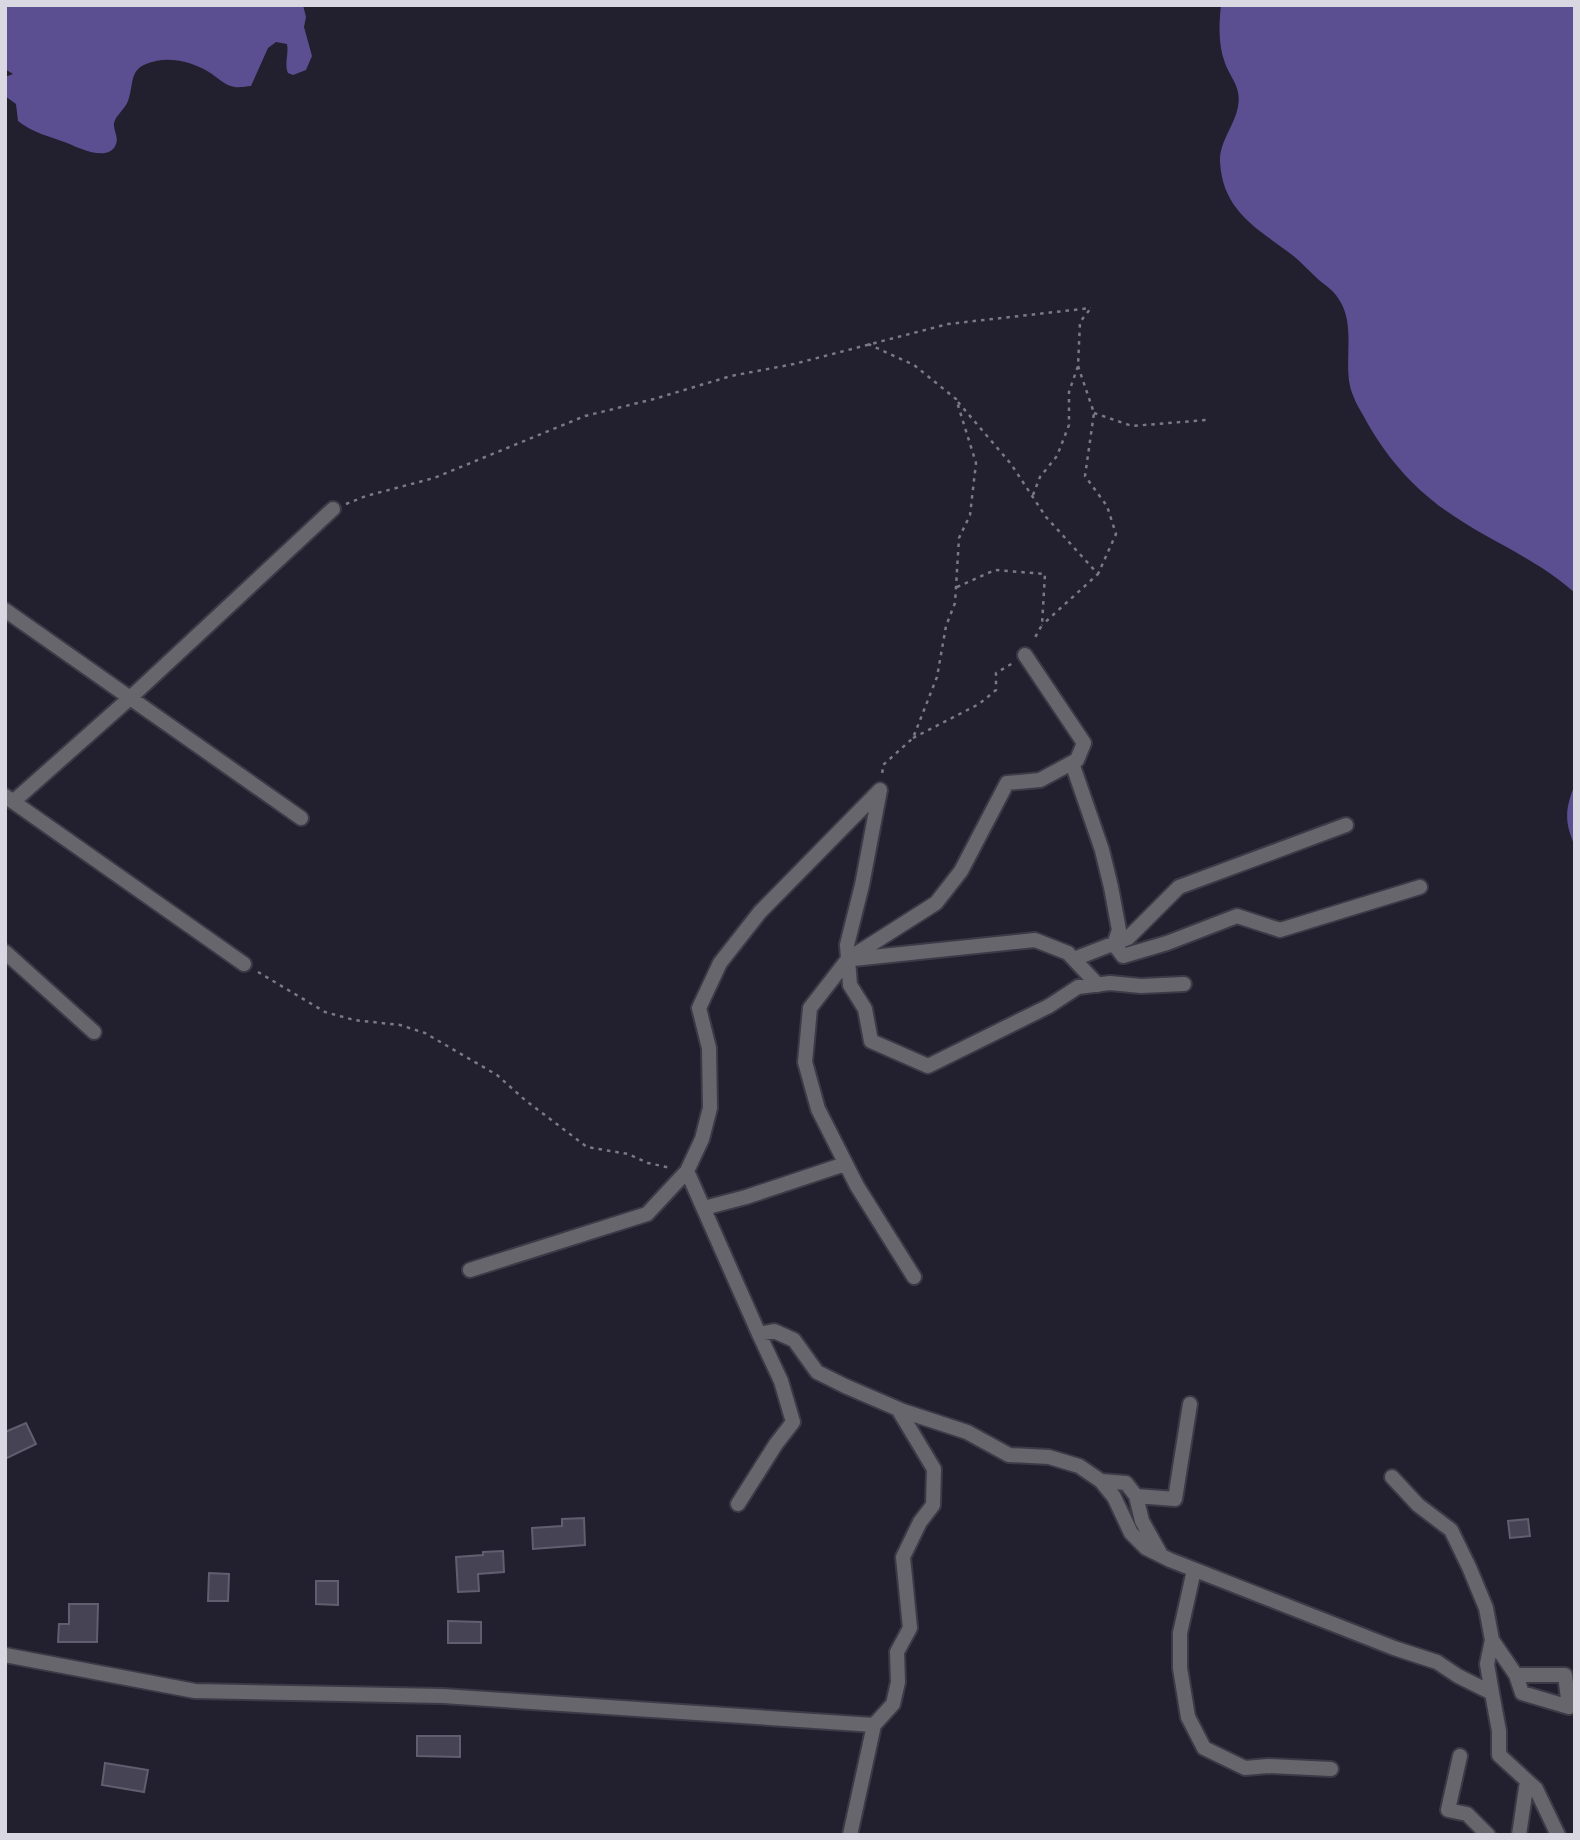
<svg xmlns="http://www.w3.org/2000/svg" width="1580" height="1840" font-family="'Archivo Narrow',sans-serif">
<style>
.water{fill:#5c4f91}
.building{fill:#464454;stroke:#605e6f;stroke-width:2}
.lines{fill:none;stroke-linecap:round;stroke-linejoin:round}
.minor-casing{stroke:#3c3a47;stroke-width:18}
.path{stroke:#7a7985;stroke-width:2.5;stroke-dasharray:3.5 5;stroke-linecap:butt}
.minor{stroke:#67666d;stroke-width:14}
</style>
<rect width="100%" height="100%" fill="#22202e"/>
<path class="water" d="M5,5h298l3,12 -2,10 8,29 -6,14 -13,5 -5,-2c-4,-9 1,-19 -1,-29l-11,-2 -8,6 -17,38c-5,0 -11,2 -16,1 -9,-1 -16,-8 -23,-13 -15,-10 -37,-17 -56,-13 -29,6 -21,21 -28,40 -3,8 -12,14 -14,22 -1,7 5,14 2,21 -7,19 -37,4 -49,-1 -16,-6 -36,-11 -49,-22l-2,-17 -11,-8v-19l8,-3 -8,-5z
M1221,5h354v588c-40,-36 -87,-52 -130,-83 -34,-24 -62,-57 -82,-95 -5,-8 -11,-20 -13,-29 -6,-28 6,-63 -12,-88 -4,-7 -13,-13 -19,-18 -8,-7 -15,-15 -23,-22 -35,-28 -73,-44 -76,-96 -1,-25 23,-44 18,-70 -2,-10 -10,-20 -13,-29 -7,-19 -6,-38 -4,-58z
M1575,784v62c-11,-24 -10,-37 0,-62z"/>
<path class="building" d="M26,1423l10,21 -31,15v-27z
M584,1518l1,27 -52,4 -1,-21 30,-2v-7z
M1528,1519l2,17 -20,2 -2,-17z
M503,1551l1,21 -26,2 1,17 -21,1 -2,-35 27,-2v-3z
M209,1573l20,1 -1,27h-20z
M316,1581h22v24l-22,-1z
M69,1604h29l-1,38h-39l1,-18h10z
M448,1621l33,1v21h-33z
M417,1736h43v21l-43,-1z
M105,1763l43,7 -4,22 -42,-7z"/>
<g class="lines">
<defs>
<path id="minor" d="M5,610l296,208
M1072,763l30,87 9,37 8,43 -5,14 9,12 44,-13 70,-27 43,14 140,-43
M880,790l-18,95 -15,60 3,40 15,24 6,32 57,25 121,-60 29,-19 32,-4 31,3 43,-2
M5,796l239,168
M14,801l116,-103 203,-189
M5,952l89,80
M853,959l182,-19 33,13 30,32
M1074,959l54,-21 51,-51 167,-62
M687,1171l72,163 15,-3 20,9 23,32 28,14 58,25 64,21 42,23 40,2 30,9 22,15 13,16 17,36 15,15 24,12 224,88 43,14 21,14 34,17 7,38v24l37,34 22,46
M704,1208l42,-11 99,-33
M470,1270l177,-56 40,-43 15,-32 8,-31 -1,-60 -10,-40 21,-45 40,-51 120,-122
M914,1277l-57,-91 -39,-77 -13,-47 5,-54 38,-49 88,-56 25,-32 46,-88 33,-3 37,-20 7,-17 -59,-88
M1392,1477l26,28 33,25 18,37 17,41 6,32 -5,24 5,29
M1101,1481l25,2 10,13 6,25 19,34
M1136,1496l39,3 15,-95
M738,1504l38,-60 17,-22 -12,-41 -22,-47
M1194,1570l-14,63v35l8,49 16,31 41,20 23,-2 63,3
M1492,1640l24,35 6,18 47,14 -4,-32h-49
M5,1655l190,36 248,5 431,29
M1460,1756l-12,54 19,4 21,21
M850,1835l24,-110 19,-21 5,-22 -1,-30 13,-24 -7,-71 17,-35 13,-17 1,-36 -36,-60
M1519,1835l8,-54"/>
</defs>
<use href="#minor" class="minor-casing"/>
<path class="path" d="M868,344l46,21 42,34 20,64 -6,52 -11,23 -4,65 -9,23 -9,51 -24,61 -30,27 -1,11
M1078,366l16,47 -9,63 22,30 9,28 -18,40
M958,402l53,62 35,53 52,57 -56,51
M1094,413l38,13 74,-6
M1033,495l7,-18 17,-21 12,-31v-33l9,-26 2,-44 11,-14
M346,504l20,-8 68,-18 151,-62 69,-17 77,-23 63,-12 154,-40 143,-16
M957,587l38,-17 50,4 -3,51 -9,16
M913,738l66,-34 17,-14v-17l17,-10
M258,972l67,40 29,8 46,5 25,8 72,42 28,25 62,47 41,7 20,9 23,5"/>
<use href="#minor" class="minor"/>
</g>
<rect width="1580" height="1840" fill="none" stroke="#d9d8e2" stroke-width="14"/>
</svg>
